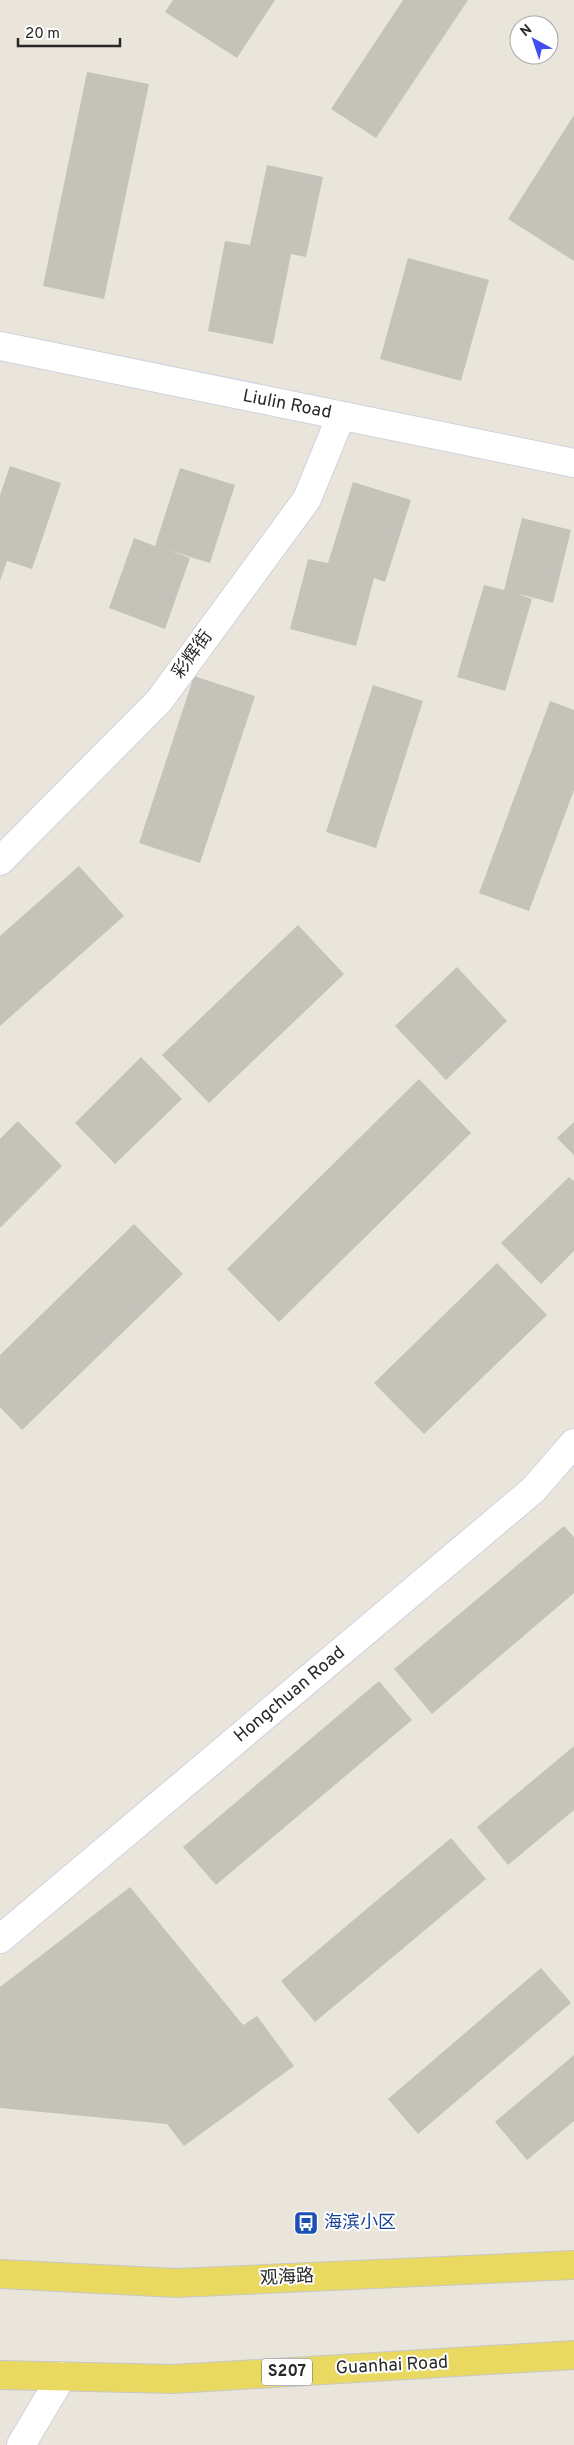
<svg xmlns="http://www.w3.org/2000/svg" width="574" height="2445" font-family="Overpass,'Noto Sans SC',sans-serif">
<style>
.building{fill:#c5c2ba}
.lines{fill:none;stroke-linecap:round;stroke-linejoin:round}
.minor-casing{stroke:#d0d1e1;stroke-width:30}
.major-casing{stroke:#c7c7c7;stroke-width:30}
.minor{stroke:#fff;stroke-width:28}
.major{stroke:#e9d960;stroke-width:28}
.labels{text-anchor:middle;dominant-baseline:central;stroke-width:4;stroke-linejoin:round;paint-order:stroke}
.shield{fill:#fff;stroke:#686868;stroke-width:1}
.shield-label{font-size:16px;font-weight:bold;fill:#282828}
.street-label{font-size:18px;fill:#282828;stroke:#fff}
.transit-label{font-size:18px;fill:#164399;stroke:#fff;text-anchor:start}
</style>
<rect width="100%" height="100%" fill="#eae5da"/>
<path class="building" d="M173,0h102l-38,58 -72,-46z
M403,0h65l-92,138 -45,-29z
M87,72l62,12 -45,215 -61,-13z
M574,115v146l-66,-42z
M267,165l56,12 -17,80 -15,-3 -18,90 -65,-13 17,-90 25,4z
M408,258l81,22 -28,101 -81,-22z
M10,466l51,17 -29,86 -25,-8 -7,20v-86z
M180,468l55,17 -25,78 -42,-13 22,8 -25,71 -56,-21 25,-70 21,8z
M353,482l58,18 -26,82 -11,-4 -18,68 -66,-17 18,-70 20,4z
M522,518l49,12 -18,73 -37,-10 16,6 -27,92 -48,-14 27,-92 20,5z
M194,676l61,20 -55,167 -61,-20z
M373,685l50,16 -47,147 -50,-16z
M550,701l24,9v80l-45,121 -50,-18z
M79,866l45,50 -124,110v-90z
M298,925l46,49 -135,129 -47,-48z
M457,967l50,54 -61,59 -51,-54z
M141,1057l41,42 -67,65 -40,-41z
M419,1079l52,54 -192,189 -52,-53z
M18,1121l44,45 -62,62v-89z
M574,1122v33l-17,-17z
M569,1177l5,4v70l-33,33 -40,-41z
M134,1224l49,50 -161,156 -22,-23v-52z
M497,1263l50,52 -123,119 -50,-51z
M564,1526l10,11v56l-142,121 -38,-45z
M379,1681l33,39 -196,165 -33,-38z
M574,1746v64l-66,55 -31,-38z
M451,1838l35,41 -171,143 -34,-41z
M130,1887l113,138 14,-9 37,50 -110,80 -17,-22 -167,-16v-121z
M541,1968l30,35 -153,131 -30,-35z
M574,2055v66l-47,39 -32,-38z"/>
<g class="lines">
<defs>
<path id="minor" d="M0,346l574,117
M0,861l159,-160 148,-202 34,-83
M0,1939l533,-449 41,-47
M21,2445l41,-69"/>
<path id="major" d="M0,2274l177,9 397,-18
M0,2375l174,4 400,-24"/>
</defs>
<use href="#minor" class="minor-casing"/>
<use href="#major" class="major-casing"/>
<use href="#minor" class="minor"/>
<use href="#major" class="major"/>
</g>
<defs>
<symbol id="bus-square" viewBox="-11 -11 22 22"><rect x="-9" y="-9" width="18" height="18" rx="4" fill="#1a4fb4" stroke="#fff"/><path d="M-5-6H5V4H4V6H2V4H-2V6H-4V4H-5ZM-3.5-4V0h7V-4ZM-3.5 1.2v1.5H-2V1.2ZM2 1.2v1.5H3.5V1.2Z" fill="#fff"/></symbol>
</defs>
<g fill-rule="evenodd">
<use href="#bus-square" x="292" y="2209" width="28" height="28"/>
</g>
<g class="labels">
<rect class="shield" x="262" y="2358.5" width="50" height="27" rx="4"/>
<g class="shield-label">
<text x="287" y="2372">S207</text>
</g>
<g class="street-label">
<text transform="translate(287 405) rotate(11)">Liulin Road</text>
<text transform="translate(193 655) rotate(-54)">彩辉街</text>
<text transform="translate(290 1695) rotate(-40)">Hongchuan Road</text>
<text transform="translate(287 2278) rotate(-3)">观海路</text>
<text transform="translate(392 2366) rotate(-3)">Guanhai Road</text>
</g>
<g class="transit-label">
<text x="324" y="2223">海滨小区</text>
</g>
</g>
<g transform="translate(534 40) rotate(320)"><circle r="24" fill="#ffffff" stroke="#a9a9a9"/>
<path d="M0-4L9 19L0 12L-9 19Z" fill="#414df1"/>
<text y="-8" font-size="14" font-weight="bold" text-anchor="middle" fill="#282828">N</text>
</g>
<path d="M18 38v8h102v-8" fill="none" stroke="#282828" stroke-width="2.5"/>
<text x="25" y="38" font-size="15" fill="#282828" stroke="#ffffff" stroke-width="4" paint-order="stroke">20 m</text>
</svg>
